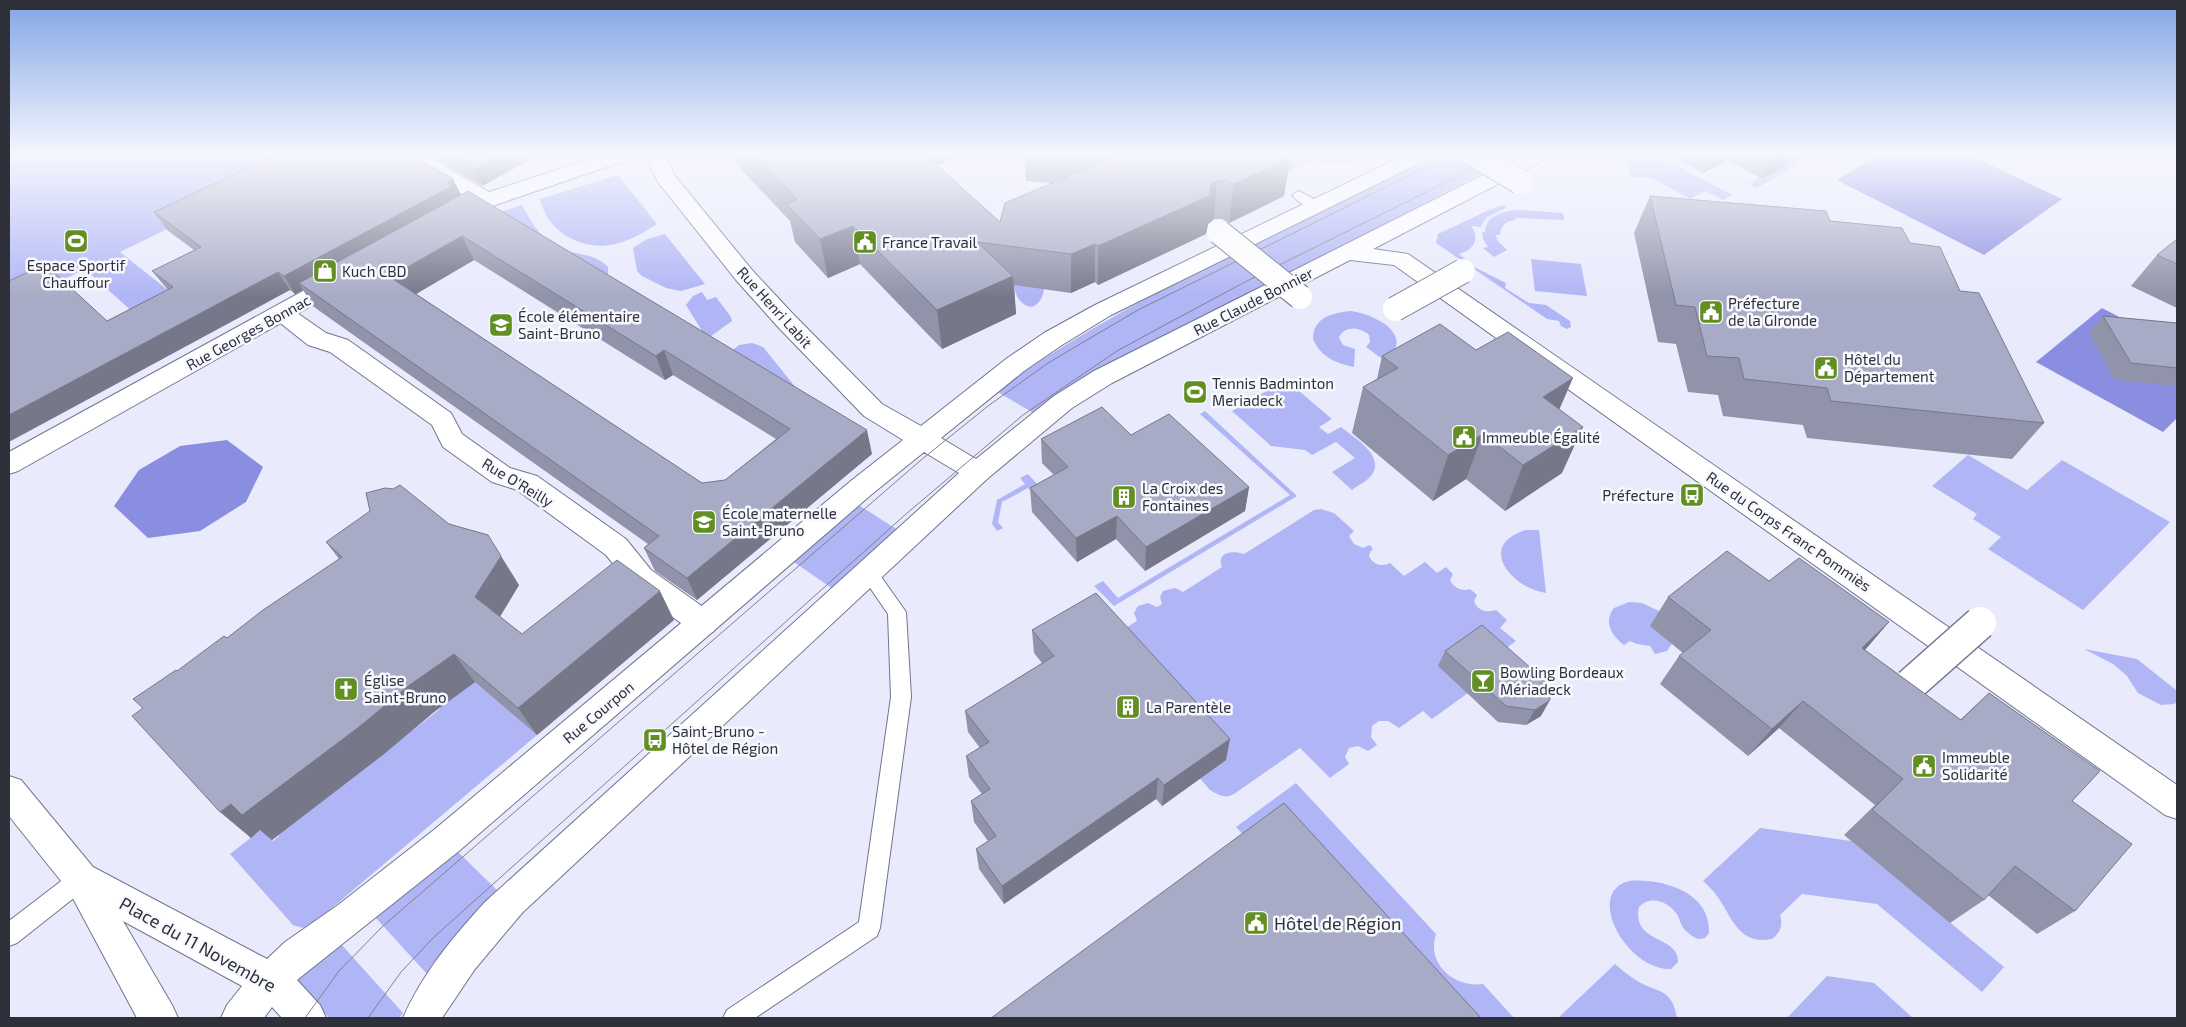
<svg xmlns="http://www.w3.org/2000/svg" width="2186" height="1027" font-family="'Exo 2',sans-serif">
<style>
.green{fill:#afb5f5}
.water{fill:#8a8ee0}
.lines{fill:none;stroke-linecap:round;stroke-linejoin:round}
.lane-casing{stroke:#72758d;stroke-width:2}
.street-casing{stroke:#72758d;stroke-width:2}
.secondary-casing{stroke:#72758d;stroke-width:2}
.lane{fill:#fff;fill-rule:evenodd}
.street{fill:#fff;fill-rule:evenodd}
.secondary{fill:#fff;fill-rule:evenodd}
.tram{stroke:#7f818e;stroke-width:1}
.street-bridge-far1-casing{stroke:#72758d;stroke-width:26;stroke-linecap:butt}
.street-bridge-casing{stroke:#72758d;stroke-width:35;stroke-linecap:butt}
.street-bridge-far1{stroke:#fff;stroke-width:24}
.street-bridge{stroke:#fff;stroke-width:32}
.wall{fill:#9093a9;fill-rule:evenodd}
.shaded-wall{fill:#76788a}
.building{fill:#a8abc5;stroke:#76788a;fill-rule:evenodd}
.labels{text-anchor:middle;dominant-baseline:central;stroke-width:5;stroke-linejoin:round;paint-order:stroke}
.poi-label{font-size:15px;fill:#2e303a;stroke:#f8f9ff;text-anchor:start}
.street-label{font-size:15px;fill:#2e303a;stroke:#f8f9ff}
.near-poi-label{font-size:18px;fill:#2e303a;stroke:#f8f9ff;text-anchor:start}
.near-street-label{font-size:18px;fill:#2e303a;stroke:#f8f9ff}
</style>
<rect width="100%" height="100%" fill="#e9ebfc"/>
<path class="green" d="M9,153h242l12,9 -63,51 -80,39 97,77 -41,22 -91,-82 -76,37z
M1249,153h114l-7,4 3,4c-23,9 -58,-10 -72,15z
M1443,153h79l-267,138 -220,123 -39,-23c138,-98 296,-165 447,-238z
M1625,153h28l79,42 -9,5 -17,-9 -16,8 -38,-21 -22,-1z
M1800,153h16l-59,35 -8,-4z
M618,175l39,49c-12,8 -24,15 -38,19 -34,10 -71,-9 -79,-44z
M522,205c13,25 25,42 54,48 13,3 22,4 32,14v12l-125,-62z
M1504,205l2,3 -19,9 -7,10 -9,-1c10,14 2,24 -12,28l17,14 30,15 -1,5 24,15 17,2 24,16 1,6 -4,2 -6,-3 -2,-5 -12,-2 -111,-76 2,-9 53,-25z
M1520,210l43,3 1,7 -49,-2 1,2c-10,1 -15,5 -16,15h-4l1,5 10,10 -13,7 -11,-9 5,-1 -5,-8 -1,-7h3c1,-18 20,-21 35,-22z
M665,234l40,50 -24,7 -15,-3 -24,-12 -5,-5 -4,-23 14,-9z
M1531,259l50,5 6,32 -52,-5z
M1013,280l31,6c0,9 -3,17 -12,21 -14,-2 -18,-15 -19,-27z
M702,292l5,8 9,-3 15,20 1,4 -25,18 -21,-34 7,-9z
M1350,311c25,3 67,24 35,50l-19,-14 4,-5 -1,-7c-9,-8 -25,-10 -30,3l4,7 12,4 -1,18c-19,-4 -33,-10 -41,-28 0,-22 20,-26 37,-28z
M752,343l11,4 47,58 -91,-44 20,-16z
M1286,380l46,39 -13,8 9,7 13,-7c12,10 46,29 30,49 -5,6 -13,9 -19,14l-20,-18 23,-14 -19,-16 -24,13 -7,-5 -34,-4 -39,-35z
M1205,411l92,85 -183,110 -20,-20 9,-5 15,17 172,-103 -90,-81z
M1968,455l59,35 35,-30 108,62 -87,88 -95,-61 13,-12 -28,-18 4,-5 -45,-28z
M1028,474l11,12 -9,4 -2,-2 -26,14 -4,20 5,6 -6,3 -5,-7 5,-24 28,-16 -5,-6z
M857,504l44,28 -65,59 -45,-31z
M1321,509l13,4 20,18 -5,5 5,8 9,4 7,-3 3,4 -3,3 -1,4c4,9 13,11 21,7l14,13 21,-14 12,11 9,-6 7,7 -3,6c4,8 12,12 20,9l7,6 -3,6c4,10 12,12 22,9l11,10 -7,8 16,13 -12,9 -65,16 29,27 -36,26 -9,-8 -24,17 -11,-7h-9l-7,5 -1,11 6,8 -9,6 -10,-5 -9,2 -4,9 4,7 -19,14 -30,-30 -66,46c-9,5 -15,1 -24,-4l-111,-128 3,-20 35,-21 -3,-8 4,-7 10,-3 9,4 5,-3 -2,-7 3,-6 12,-3 8,4 39,-25c-6,-15 11,-17 22,-13l70,-44z
M1526,530h13l7,63c-35,-5 -70,-48 -20,-63z
M1629,602l13,1 17,8 15,30 -7,10 -12,3 -5,-8 -13,-2 -7,-3 -6,4c-12,-9 -21,-23 -10,-37z
M2084,649l53,10 39,31 1,12 -3,2 -13,1 -23,-12 -11,-17 -14,-12z
M473,680l64,55 -223,188 -11,5 -10,-3 -63,-71 32,-25 11,12 6,-5 -1,-2 162,-125 -1,-2z
M1296,783l140,151c-10,30 18,54 47,50l31,34h-56l-210,-178 -12,-13z
M1760,828l91,13 153,126 -22,25 -105,-88 -75,-10 -22,21c3,10 1,17 -8,24 -33,7 -40,-22 -55,-43 -4,-6 -9,-10 -14,-15z
M454,848l47,46 -36,35 -38,45 -53,-58z
M1629,881c33,-3 82,11 80,52l-4,5 -7,1c-5,-2 -9,-5 -13,-9 -5,-5 -5,-12 -9,-17 -9,-12 -26,-18 -37,-6 -8,37 40,28 39,55l-7,7c-45,1 -87,-77 -42,-88z
M340,943l63,70 -4,5h-70l-33,-38z
M1615,964c7,6 14,12 22,17 21,12 35,7 40,37h-119z
M1827,976l47,7 39,35h-126z"/>
<path class="water" d="M1881,153h84l97,46 -78,56 -147,-75z
M2102,308l75,39v71l-14,14 -127,-70z
M227,440l36,27 -17,35 -46,29 -52,7 -34,-32 25,-36 41,-24z"/>
<g class="lines">
<defs>
<path id="lane" d="M1299,191l22,12 2,3 -2,3c-10,2 -22,-6 -29,-14z
M869,566l6,2 31,44 5,85 -31,231 -3,8 -122,82h-32l4,-8 132,-88 32,-225 -3,-83 -28,-41 3,-5z
M81,868l8,4 3,7 -3,7 -72,57 -8,3v-25l64,-49z"/>
<path id="street" d="M282,305l8,3 36,25 22,7 103,73 11,21 48,34 27,8 89,63 25,31 62,44 5,9 -5,9 -10,3 -10,-3 -62,-46 -25,-31 -89,-65 -25,-8 -49,-35 -11,-22 -102,-73 -22,-7 -34,-27 -4,-5 4,-5z"/>
<path id="secondary" d="M397,153h25l67,39 119,-39h31l-3,4 -141,48 -35,18 -8,2 -8,-2 -3,-5 3,-5 27,-13 -71,-43z
M644,153h20l11,23 77,94 42,45 88,89 39,22 85,-67 38,-26 51,-28 314,-152h26l-3,4 -321,158 -49,30 -38,26 -83,67 35,21 78,-63 40,-25 433,-218h26l-3,4 -177,92 35,5 769,531v34l-12,-4 -771,-550 -44,-5 -238,123 -40,25 -85,71 -465,434 -47,56 -33,49h-39c19,-44 50,-81 82,-116l474,-429 -35,-21 -52,42 -413,357 -162,129 23,25 6,13h-44l-10,-11 -8,11h-43l6,-13 15,-19 -119,-65 49,84 6,13h-41l-68,-127 -60,-75v-40l12,4 72,87 174,92 18,-17 53,-37 97,-76 417,-349 51,-40 -39,-24 -86,-89 -42,-47 -78,-98z
M342,272l8,2 3,5 -3,5 -332,187 -9,3v-22l325,-178z"/>
</defs>
<use href="#lane" class="lane-casing"/>
<use href="#street" class="street-casing"/>
<use href="#secondary" class="secondary-casing"/>
<use href="#lane" class="lane"/>
<use href="#street" class="street"/>
<use href="#secondary" class="secondary"/>
<path class="tram" d="M305,1018l34,-47 44,-45 538,-466 67,-54 60,-43 90,-53 317,-157
M368,1018l33,-46 33,-35 472,-423 117,-99 94,-64 44,-24 84,-45 260,-129"/>
<defs>
<path id="street-bridge-far1" d="M1472,153l48,29
M1219,232l81,65
M1395,309l68,-38"/>
<path id="street-bridge" d="M1910,685l70,-62"/>
</defs>
<use href="#street-bridge-far1" class="street-bridge-far1-casing"/>
<use href="#street-bridge" class="street-bridge-casing"/>
<use href="#street-bridge-far1" class="street-bridge-far1"/>
<use href="#street-bridge" class="street-bridge"/>
</g>
<path class="wall" d="M255,153h154l44,26 8,16 411,259 -175,146 -42,-29 -11,-23 4,-4 -334,-237 -11,-17 -8,4 -5,-4 -183,31 61,-31 -16,-19 42,-21 -27,-20 -13,-18 108,-51 -3,-2zM474,260l191,120 8,-5 103,64 -51,41 -23,3 -286,-189z
M426,153h116l-60,33z
M726,153h241l-31,12 64,57 52,-39 -26,-2 -2,-28h258l8,5 -6,38 -55,27 -7,-4h-8l-6,5 -2,10 -108,51 -3,-3 -24,11 -57,-8 2,29 -74,35 -82,-85 -32,14 -33,-36 -5,-21z
M1666,153h133l-2,5 -35,21 -35,-19 -24,13z
M1650,196l180,25 80,22 50,48 84,132 -32,36 -205,-21 -4,-13 -80,-9 -5,-21 -30,-3 -12,-48 -18,-2 -24,-109z
M2177,239v69l-46,-22 26,-31z
M2103,316l74,7v63l-62,-6 -26,-47z
M1476,350l83,60 3,63 -57,38 -39,-32 -33,22 -81,-68 11,-46 14,-8 5,-23z
M1131,435l118,52 -4,24 -100,60 -29,-32 -39,23 -45,-50 -2,-24 24,-13 -12,-12 -1,-24z
M326,542l193,43 -19,32 22,17 152,-14 -137,115 -62,-53 -41,30 -50,42 -112,86 -12,-10 -9,8 -108,-130 84,-70 112,-79z
M1769,581l120,41 -24,28 95,70 29,-27 83,108 3,110 -38,23 -49,-39 -4,5 -34,23 -106,-88 31,-30 -96,-77 -31,28 -88,-72 19,-28 4,-3 -33,-27 18,-29z
M1482,625l59,91 -15,9 -28,-3 -60,-56 7,-15z
M1032,630l194,130 -64,46 -6,-7 -152,105 -25,-35 -3,-20 12,-8 -14,-19 -3,-21 11,-7 -13,-17 -3,-21 14,-8 -12,-16 -3,-21 77,-48 -8,-10z"/>
<path class="shaded-wall" d="M503,153h39l-60,33 -8,-17z
M917,153h50l-47,19z
M1713,153h17l-3,7 -24,13z
M1775,153h24l-2,5 -35,21z
M1290,158l-6,38 -55,27 5,-39z
M453,179l9,18 -163,86 4,7 -8,4 -11,-18z
M1217,181l-3,38 -6,5 -2,10 -108,51v-39l113,-61z
M853,226l7,38 -32,14 -8,-39z
M462,236l12,24 -70,41 -14,-24z
M1095,244v38l-24,11v-39z
M278,272l12,18 -281,152v-27z
M1013,276l3,38 -74,35 -5,-39z
M664,350l9,25 -8,5 -9,-24z
M1573,378l-20,46 -10,-27z
M1583,427l-21,46 -57,38 18,-46z
M867,430l5,24 -175,146 -10,-22z
M1483,434l-17,45 -33,22 15,-46z
M1249,487l-4,24 -100,60 1,-24z
M1117,516l-1,23 -39,23 -1,-24z
M501,556l18,29 -25,41 -19,-29z
M660,591l14,29 -137,115 -19,-27z
M1889,622l-25,29 -2,-3z
M454,654l21,28 -41,30 -50,42 -112,86 -12,-10 -9,8 -31,-26 11,-8 180,-120z
M1550,700l-9,16 -15,9 9,-15z
M1803,701l-24,27 -31,28 24,-27z
M1230,739l-4,21 -64,46 2,-21z
M1158,778l-2,21 -152,105 -2,-18z"/>
<path class="building" d="M268,153h141l44,26 -6,4 5,3 -168,90 -6,-4 -269,143v-134l36,-17 62,57 66,-34 -21,-16 49,-24 -47,-35 119,-56z
M447,153h56l-29,16z
M752,153h171l77,69 5,-19 118,-50h159l8,5 -56,26 -9,-4 -8,1 -6,4 -2,11 -111,50 -3,-2 -24,10 -94,-12 36,34 -76,34 -84,-84 -33,13 -34,-35 11,-5z
M468,191l399,239 -180,148 -43,-30 15,-12 -360,-253zM462,236l194,120 8,-6 126,79 -65,51 -23,3 -312,-206z
M1650,196l176,15 4,10 72,7 8,15 30,4 20,44 19,2 65,130 -213,-22 -4,-13 -83,-9 -5,-21 -32,-2 -12,-49 -19,-2z
M2177,239v25l-20,-9z
M2103,316l74,7v45l-46,-5z
M1440,324l36,26 32,-18 65,46 -30,19 40,30 -60,38 -40,-31 -35,21 -85,-68 35,-19 -16,-12z
M1102,407l29,28 38,-21 80,73 -103,60 -29,-31 -41,22 -46,-50 38,-21 -27,-28z
M400,485l49,39 39,11 13,21 -26,41 47,37 95,-74 43,31 -142,117 -64,-54 -43,30 -52,43 -117,88 -11,-11 -11,8 -88,-96 11,-8 -10,-9 43,-29 1,1 47,-35 3,2 36,-28 79,-53 -16,-15 44,-31 -4,-18 19,-5 8,1z
M1727,551l42,30 30,-23 90,64 -27,26 99,72 28,-27 111,78 -28,30 60,43 -57,67 -60,-45 -31,34 -112,-90 31,-31 -100,-78 -31,28 -93,-73 32,-26 -43,-33z
M1096,593l134,146 -66,46 -6,-7 -156,108 -26,-37 20,-13 -25,-35 19,-12 -24,-33 23,-14 -24,-31 89,-55 -22,-26z
M1482,625l59,52 8,9 1,14 -15,10 -29,-4 -61,-55z
M1284,803l197,215h-490z"/>
<linearGradient id="sky" x2="0" y2="1"><stop stop-color="#82a5e5"/><stop offset="0.52" stop-color="#f5f6fe"/><stop offset="1" stop-color="#f5f6fe" stop-opacity="0"/></linearGradient>
<rect width="2186" height="297" fill="url(#sky)"/>
<defs>
<symbol id="stadium-square" viewBox="-11 -11 22 22"><rect x="-9" y="-9" width="18" height="18" rx="4" fill="#618f22" stroke="#f8f9ff"/><path d="M0-5a6.5 5 0 1 0 0 10a6.5 5 0 1 0 0-10ZM-3.5-1.8h7v3.6h-7Z" fill="#fff"/></symbol>
<symbol id="civic-square" viewBox="-11 -11 22 22"><rect x="-9" y="-9" width="18" height="18" rx="4" fill="#618f22" stroke="#f8f9ff"/><path d="M-.6-6.5H3V-4.5H.6V-3L4-1V1h2V6H-6V1h2V-1L-.6-3ZM-1.2 2.5V6h2.4V2.5Z" fill="#fff"/></symbol>
<symbol id="shop-square" viewBox="-11 -11 22 22"><rect x="-9" y="-9" width="18" height="18" rx="4" fill="#618f22" stroke="#f8f9ff"/><path d="M-5-2.5h2.3a2.7 3.5 0 0 1 5.4 0H5L5.5 6h-11ZM-1.5-2.5h3a1.5 2.3 0 0 0-3 0Z" fill="#fff"/></symbol>
<symbol id="school-square" viewBox="-11 -11 22 22"><rect x="-9" y="-9" width="18" height="18" rx="4" fill="#618f22" stroke="#f8f9ff"/><path d="M0-5L7-2L0 1L-7-2ZM-4 1L0 2.5L4 1V4Q0 6-4 4Z" fill="#fff"/></symbol>
<symbol id="bus-square" viewBox="-11 -11 22 22"><rect x="-9" y="-9" width="18" height="18" rx="4" fill="#618f22" stroke="#f8f9ff"/><path d="M-5-6H5V4H4V6H2V4H-2V6H-4V4H-5ZM-3.5-4V0h7V-4ZM-3.5 1.2v1.5H-2V1.2ZM2 1.2v1.5H3.5V1.2Z" fill="#fff"/></symbol>
<symbol id="building-square" viewBox="-11 -11 22 22"><rect x="-9" y="-9" width="18" height="18" rx="4" fill="#618f22" stroke="#f8f9ff"/><path d="M-4-6H4V6H1V3H-1V6H-4ZM-2.5-4.3h1.7v1.8h-1.7ZM.8-4.3h1.7v1.8H.8ZM-2.5-1h1.7V.8h-1.7ZM.8-1h1.7V.8H.8Z" fill="#fff"/></symbol>
<symbol id="bar-square" viewBox="-11 -11 22 22"><rect x="-9" y="-9" width="18" height="18" rx="4" fill="#618f22" stroke="#f8f9ff"/><path d="M-6-5H6L.8 .8V4.5H3.5V6h-7V4.5H-.8V.8Z" fill="#fff"/></symbol>
<symbol id="church-square" viewBox="-11 -11 22 22"><rect x="-9" y="-9" width="18" height="18" rx="4" fill="#618f22" stroke="#f8f9ff"/><path d="M-1.2-6h2.4v3.5h3.3v2.4h-3.3V6h-2.4V-.1h-3.3v-2.4h3.3Z" fill="#fff"/></symbol>
</defs>
<g fill-rule="evenodd">
<use href="#stadium-square" x="62" y="227" width="28" height="28"/>
<use href="#civic-square" x="851" y="228" width="28" height="28"/>
<use href="#shop-square" x="311" y="257" width="28" height="28"/>
<use href="#civic-square" x="1697" y="298" width="28" height="28"/>
<use href="#school-square" x="487" y="311" width="28" height="28"/>
<use href="#civic-square" x="1812" y="354" width="28" height="28"/>
<use href="#stadium-square" x="1181" y="378" width="28" height="28"/>
<use href="#civic-square" x="1450" y="423" width="28" height="28"/>
<use href="#bus-square" x="1678" y="481" width="28" height="28"/>
<use href="#building-square" x="1110" y="483" width="28" height="28"/>
<use href="#school-square" x="690" y="508" width="28" height="28"/>
<use href="#bar-square" x="1469" y="667" width="28" height="28"/>
<use href="#church-square" x="332" y="675" width="28" height="28"/>
<use href="#building-square" x="1114" y="693" width="28" height="28"/>
<use href="#bus-square" x="641" y="726" width="28" height="28"/>
<use href="#civic-square" x="1910" y="752" width="28" height="28"/>
<use href="#civic-square" x="1242" y="909" width="28" height="28"/>
</g>
<g class="labels">
<g class="poi-label">
<text x="882" y="242">France Travail</text>
<text x="76" y="265" text-anchor="middle">Espace Sportif<tspan x="76" dy="17">Chauffour</tspan></text>
<text x="342" y="271">Kuch CBD</text>
<text x="1728" y="303">Préfecture<tspan x="1728" dy="17">de la GIronde</tspan></text>
<text x="518" y="316">École élémentaire<tspan x="518" dy="17">Saint-Bruno</tspan></text>
<text x="1844" y="359">Hôtel du<tspan x="1844" dy="17">Département</tspan></text>
<text x="1212" y="383">Tennis Badminton<tspan x="1212" dy="17">Meriadeck</tspan></text>
<text x="1482" y="437">Immeuble Égalité</text>
<text x="1142" y="488">La Croix des<tspan x="1142" dy="17">Fontaines</tspan></text>
<text x="1674" y="495" text-anchor="end">Préfecture</text>
<text x="722" y="513">École maternelle<tspan x="722" dy="17">Saint-Bruno</tspan></text>
<text x="1500" y="672">Bowling Bordeaux<tspan x="1500" dy="17">Mériadeck</tspan></text>
<text x="364" y="680">Église<tspan x="364" dy="17">Saint-Bruno</tspan></text>
<text x="1146" y="707">La Parentèle</text>
<text x="672" y="731">Saint-Bruno -<tspan x="672" dy="17">Hôtel de Région</tspan></text>
<text x="1942" y="757">Immeuble<tspan x="1942" dy="17">Solidarité</tspan></text>
</g>
<g class="street-label">
<text transform="translate(1253 301) rotate(-27)">Rue Claude Bonnier</text>
<text transform="translate(775 307) rotate(48)">Rue Henri Labit</text>
<text transform="translate(248 332) rotate(-29)">Rue Georges Bonnac</text>
<text transform="translate(518 482) rotate(31)">Rue O'Reilly</text>
<text transform="translate(1789 531) rotate(35)">Rue du Corps Franc Pommiès</text>
<text transform="translate(598 712) rotate(-40)">Rue Courpon</text>
</g>
<g class="near-poi-label">
<text x="1274" y="923">Hôtel de Région</text>
</g>
<g class="near-street-label">
<text transform="translate(198 944) rotate(29)">Place du 11 Novembre</text>
</g>
</g>
<rect width="2186" height="1027" fill="none" stroke="#2e303a" stroke-width="20"/>
</svg>
